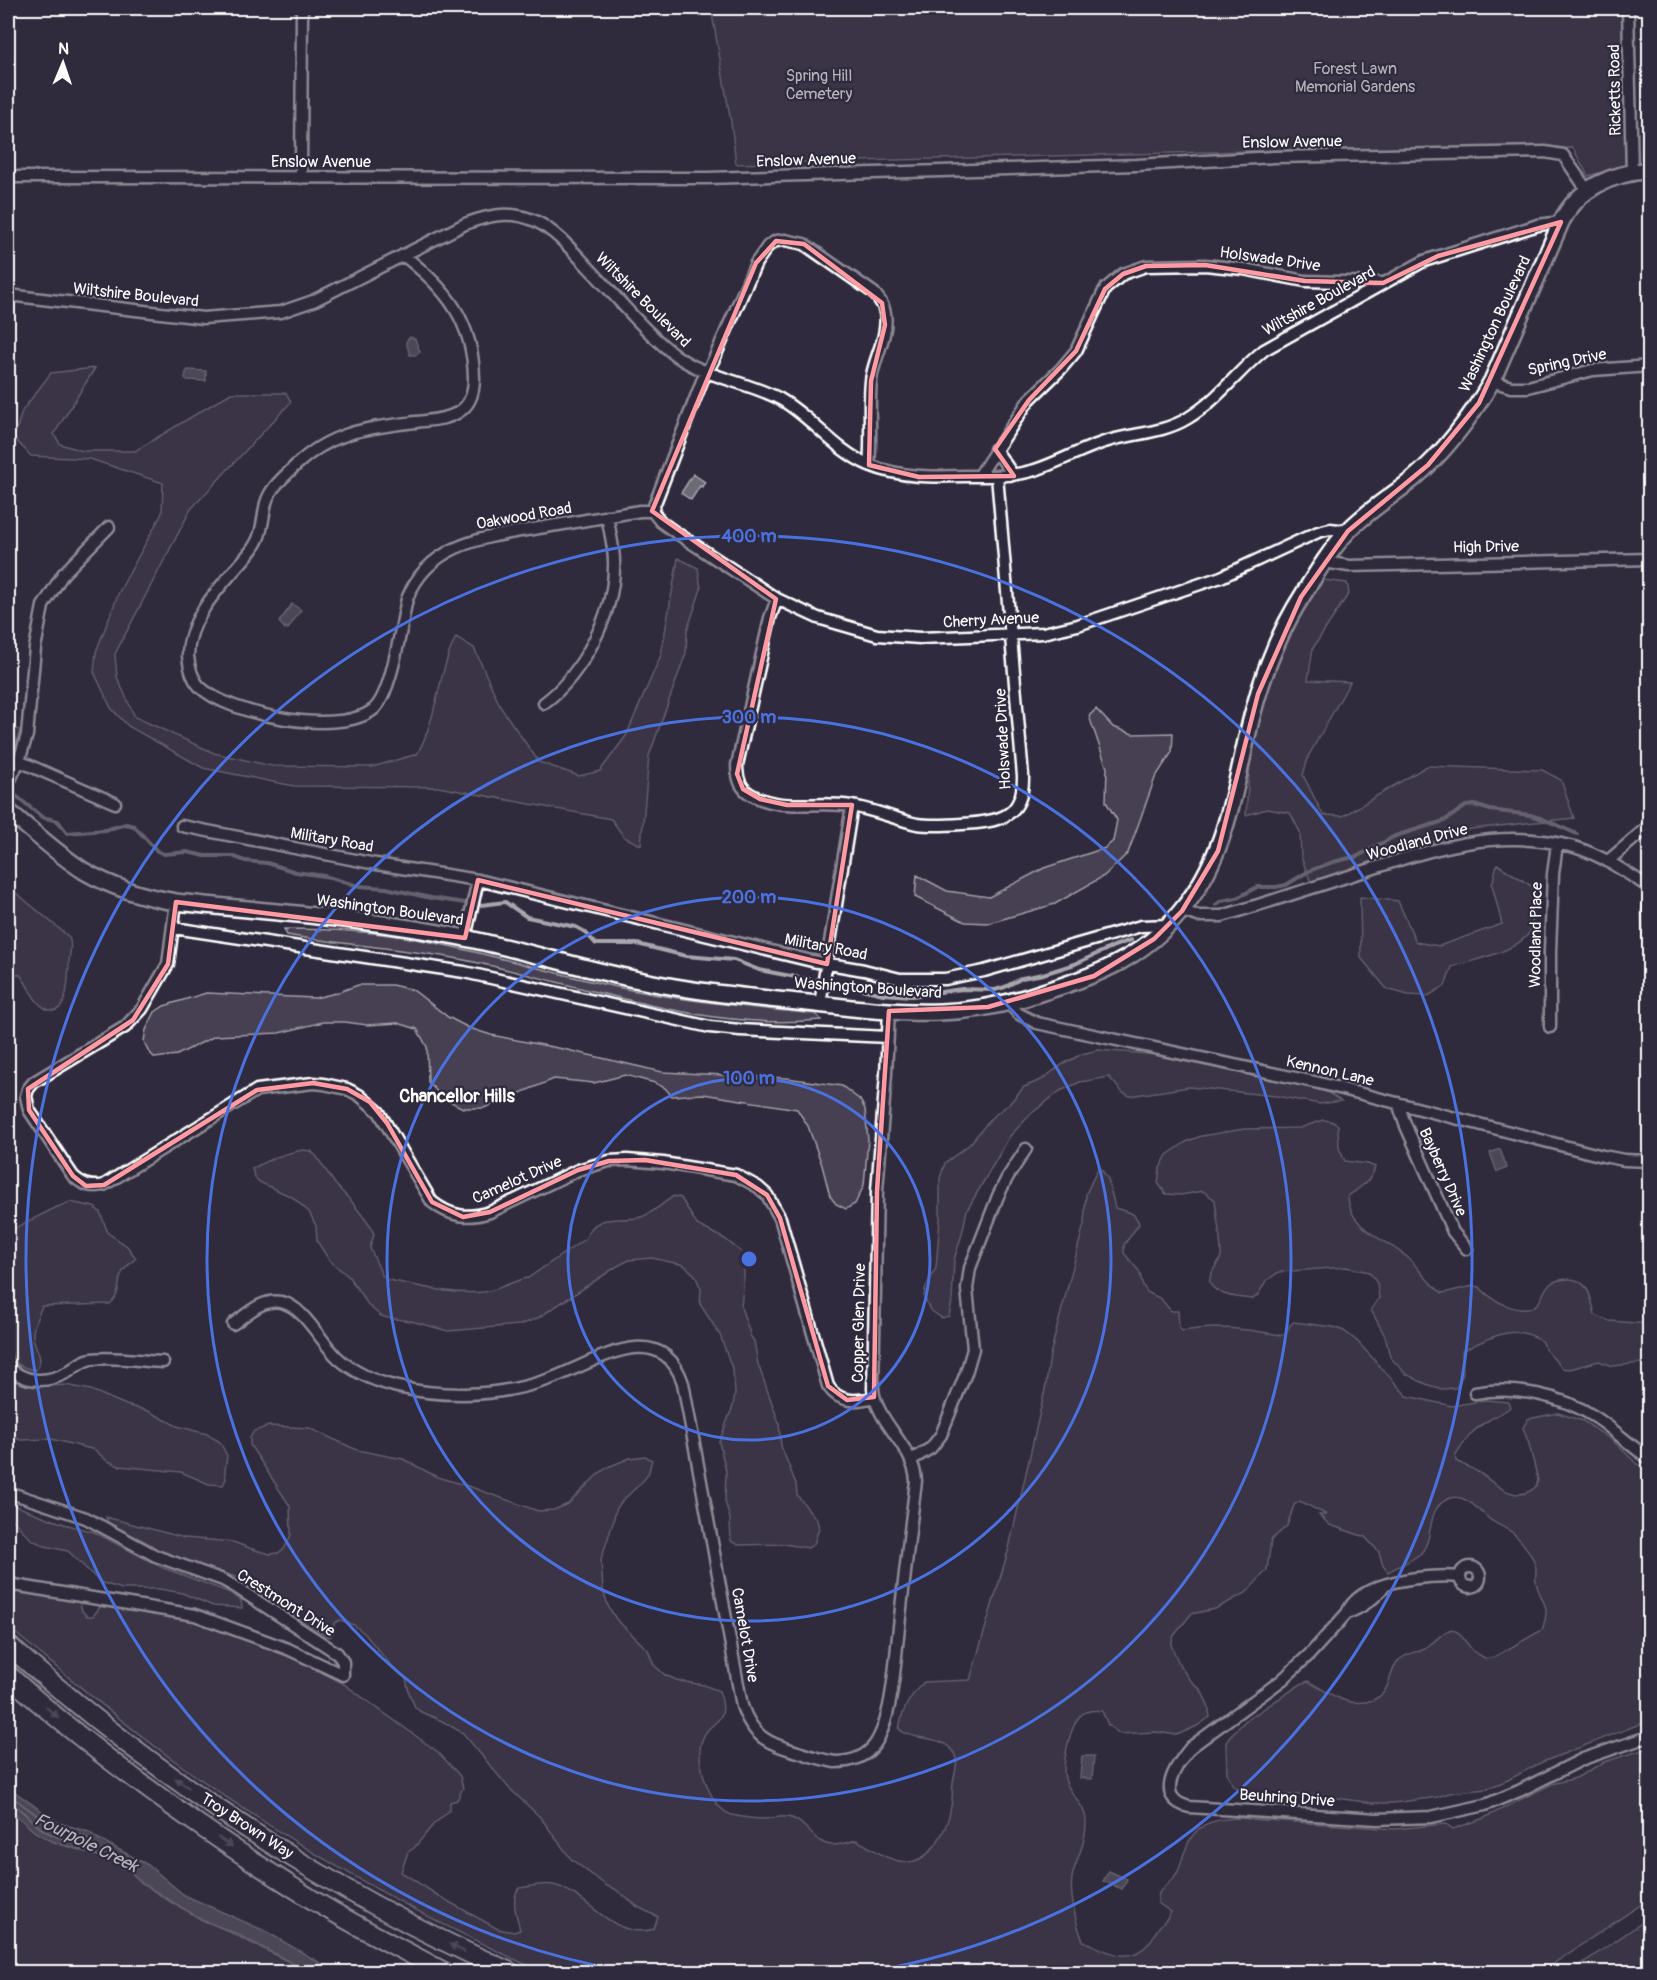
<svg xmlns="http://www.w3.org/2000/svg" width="1657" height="1980" font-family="Pangolin,sans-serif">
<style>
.green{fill:#464152;stroke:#a2a0a8;stroke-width:1.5}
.water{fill:#6d6a77;stroke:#a7a6ad;stroke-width:1.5}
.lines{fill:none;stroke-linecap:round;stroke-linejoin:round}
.shore{stroke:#c5c3c9;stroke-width:1.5}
.stream{stroke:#a7a6ad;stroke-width:4}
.street-casing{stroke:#fff;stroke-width:15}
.secondary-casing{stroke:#fff;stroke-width:20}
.primary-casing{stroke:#fff;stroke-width:22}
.street{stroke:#2f2a3d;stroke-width:10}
.secondary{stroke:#2f2a3d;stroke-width:15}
.primary{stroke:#2f2a3d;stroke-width:18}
.oneway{fill:#6d6a77}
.marked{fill:none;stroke:#ff9aa2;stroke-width:4.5;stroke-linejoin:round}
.ring{fill:none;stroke:#4a71e0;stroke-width:3}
.labels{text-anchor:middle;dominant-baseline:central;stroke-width:4.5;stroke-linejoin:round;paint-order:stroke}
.park-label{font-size:16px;fill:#b5b3ba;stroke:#2f2a3d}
.street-label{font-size:16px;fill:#fff;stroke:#2f2a3d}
.neighbourhood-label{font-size:18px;font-weight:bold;fill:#fff;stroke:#2f2a3d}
.water-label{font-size:18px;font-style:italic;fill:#b6b4bb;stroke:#2f2a3d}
.centre{fill:#4a71e0;stroke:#2f2a3d;stroke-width:3}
.ring-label{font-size:18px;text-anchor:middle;font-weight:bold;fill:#4a71e0;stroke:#2f2a3d;stroke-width:4.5;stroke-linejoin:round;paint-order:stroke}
</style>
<rect width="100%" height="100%" fill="#2f2a3d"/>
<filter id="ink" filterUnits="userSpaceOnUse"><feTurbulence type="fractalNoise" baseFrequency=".0167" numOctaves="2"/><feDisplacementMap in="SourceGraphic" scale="12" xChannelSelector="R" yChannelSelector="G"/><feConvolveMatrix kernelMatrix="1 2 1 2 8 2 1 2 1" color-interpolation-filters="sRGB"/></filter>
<g filter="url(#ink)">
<path class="green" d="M711,8h912l5,157 -40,11 -15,-28 -288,2 -549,14 -5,-42z
M95,368l-41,66 6,10 23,7h52l96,-58h55l5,9 -100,107 -76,145 2,23 18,40 79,36 58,13 100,1 45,-13c21,-36 20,-79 39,-117l18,11 27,60 38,54 40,14 21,-5 26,-35 35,-81 17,-97 20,10 3,21 -14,42 -1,22 -37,103 -8,89 -17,-8 -13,-18 -173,-32 -144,-1 -91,-18 -75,-42 -17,-18 -17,-36 2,-20 23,-60 43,-79 1,-30 -73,-24 -59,-3 -17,-18 8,-27 29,-38z
M1324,580l23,3 2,10 -36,55 -5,32 42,2 -41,73 -6,20 20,40 20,1 84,-50 115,4 19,10 13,38 -103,11 -160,53 -10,-25 -1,-25 -10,-19 -23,-4 -21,6 5,-71 28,-99z
M1096,709l17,18 20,7 40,-1 -1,19 -17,26 -27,75 -24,23 -49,28 -66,19 -24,-1 -50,-25 2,-22 30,16 42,6 55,-29 61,-20 8,-7 4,-21 -11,-18 1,-34 -18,-52z
M8,728l12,2 -12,40z
M1497,864l36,23c0,12 2,37 -4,46 -13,19 -56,27 -77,34l-7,19 -17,10 -20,-1 -21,-6 -26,-31 -1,-61 38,4 18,41 23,4 63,-22 -10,-39z
M8,886l61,51c4,10 0,17 0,27 -1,11 0,51 -19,46 -15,-3 -21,-25 -30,-35l-12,-2z
M284,929c46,0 92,2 137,11 61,12 121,30 182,44 70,16 141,23 213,30l5,6c-124,12 -242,-38 -362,-61 -57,-11 -115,-14 -172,-24z
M358,985h34l21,5 35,27 21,11 22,7 72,14 99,23 125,6 55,8 18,14 5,9 3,31 -4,45 -9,19 -9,5 -10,-5 -6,-8 -8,-31 -14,-39 -11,-17 -94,-15 -31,2 -7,-8 -10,-5 -30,-8 -31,8 -40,-4 -70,29h-21l-20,-10 -15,-16 -1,-35 -10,-18 -19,-6 -31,2 -22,-3h-22l-44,11 -64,3 -38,19 -22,3 -7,-7 -4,-10 2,-11 9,-18 9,-6 42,-13 109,5 21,-5z
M1098,1050l50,4 164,34 15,4 14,9 -21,3 -44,-8 -87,-9 -59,9 -7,-3 -14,-16 -29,5 -20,9 -29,23 -21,22 -43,74 -5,24 -8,26 -2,41 -3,15 -7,2 -12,-8 -6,-13 1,-8 11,-21 4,-49v-41l5,-15 25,-19 21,-26 18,-14 15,-17 17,-7 22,-16 19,-10z
M1323,1120l8,1 7,4 1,23 6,13 23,3 7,3c-3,14 -16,21 -27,29 0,32 38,44 59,61 13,11 21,28 36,36l30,-7 7,1c9,13 44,31 57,17 6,-5 6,-14 12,-19 6,-5 11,-5 18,-6 22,-1 24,19 28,36l14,6 40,3v45l-7,-6 -29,3 -14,-5 -29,8 -8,-1 -17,-19 -2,-7c-26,-21 -56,-3 -81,9l1,23 -7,14 -15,1 -15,-5 -20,-10 -16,-17 -5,-21 -14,-26 8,-12 -2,-15 -8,-11 -23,-5 -67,5 -13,9 -8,14 -5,4c-12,-1 -45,-3 -43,-21 1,-8 9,-14 11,-22 1,-9 -5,-44 -6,-56l-12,-9 -22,4 -15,-1 -8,-11 2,-15 7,-13 19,-13 15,-6 43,-7 56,-1z
M303,1150l8,1 6,6 18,27 17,18 19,25 3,7 -4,14 12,27 6,5c31,6 64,15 96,12 16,-2 29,-12 44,-14l58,-40c10,-27 33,-15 55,-21 11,-3 23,-15 33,-21l7,2 16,27 28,14 19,15v23l-3,30 10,30 3,4 4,23 21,59 2,23 15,38 1,11 20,25 2,8 -5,16 -6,4 -24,-4 -46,1 -7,-4 -1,-22 -5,-18 1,-30 -7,-29 14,-36 2,-13 -2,-22 -13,-36 -20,-31 1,-15 -6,-14 -11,-10 -32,-7 -23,2 -13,7 -78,51 -18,7 -72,6 -37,-10 -23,-3 -7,-2 -12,-10 -20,-29 -20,-17 -12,-19 -1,-15 -7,-14 -17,-15 -33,-15 -5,-6 -2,-7c16,-10 34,-16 51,-19z
M1099,1166l9,13 7,29c12,4 20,3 24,16l-15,21v8l15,18 4,15 4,6 14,7 10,12h7l1,16 3,4c39,-6 60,-2 99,4l5,-1 4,-9 4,-3 39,5 11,4 13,10 50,55 45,10 33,-6 23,2 2,5c-6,6 -14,8 -21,13 -16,9 -25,21 -34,36l1,5c8,4 15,7 22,11 14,9 34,30 52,19 5,-3 7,-5 8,-11l-9,-36 -6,-16 5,-9 30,-6 25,8 29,19 24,23 13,7 1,135 -4,15 4,19v81l-110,43 -32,17 -22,9 -37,4 -11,4 -45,6h-21l-58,-8h-44l-30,-5 -7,-4 -6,-13 -1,-30 3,-6 16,-16 56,-37 7,-3c21,12 40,28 65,19 4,-2 8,-4 11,-8 6,-9 7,-21 13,-30 8,-9 19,-9 29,-15 10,-5 15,-15 26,-18l7,4 14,18 13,8 8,-2 48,-27c10,-28 -1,-25 -6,-48 -1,-4 0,-9 0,-14 -2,-11 -13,-26 -22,-34 -8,-7 -20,-10 -27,-17 -10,-9 -24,-25 -39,-18 -23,9 -13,41 -28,55 -9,7 -22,12 -32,18l-5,-6 -4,-14 -14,-15 -35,-12 -11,-10h8l-27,-14 -6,4 -7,21 -16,14 -4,30 -21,23 -31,16 -24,5 -18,23 -2,8 9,21 9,13 12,11 7,15 2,12 -13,9 -20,9 -21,-3 -36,2 -12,-9 -6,-14c-8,-1 -16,-1 -22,5 -10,11 -20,52 -14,66 6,15 21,25 20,41 0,18 -8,33 -13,50 -5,17 3,51 10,68 25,10 46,26 67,1 3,-4 4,-8 7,-12 5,-8 9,-8 14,-18l-13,-9c-2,-16 12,-18 19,-30 4,-6 5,-16 8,-22 9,-27 25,-31 51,-33l159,11 51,-5 7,5 29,-10 70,-35 24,-6 28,-16 45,-14v151l-108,73h-999c-127,-58 -250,-126 -363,-208 -60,-43 -115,-91 -171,-137v-37c23,3 49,5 72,13l2,8 5,5h6l8,-10 86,13 119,44 35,19 97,70 22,24 3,12 -6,12 -7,2v8l-17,15 -19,23 -6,4 -7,20 41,26 56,31 16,3 6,-2c-3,-14 -10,-30 -1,-42 13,-2 28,-6 41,-1 32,12 54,53 94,42l4,-12 -20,-10 -23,-18 -8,-3 -36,-27 -30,-41 -33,-31 -45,-54 -21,-12 -21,-9 -6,-5 -6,-14 -3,-15 -12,-9 -29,-35 -11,-9 -14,-5 -6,3v7l-4,7 -3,-1 -45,-27 -23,-21 -14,-8 -84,-28 -13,-9 -40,-20 -2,-6 79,21 48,4 22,8 15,4 8,-1 6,-4 7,-14 -1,-29 -40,-61v-7l4,-7 15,-5 40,2 48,22 46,9 34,18 31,9 70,25 16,-1 14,-6 28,-28 12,-9 22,-9 15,-2 7,4c-2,5 -2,10 -4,14 -8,15 -35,27 -34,46l-13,39 2,31 5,16 8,13 32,31 6,15 11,10 14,6 25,4 15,6c13,36 -11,26 -18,52 -5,21 9,65 31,72 9,2 23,4 32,4 8,0 16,-3 23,-2 19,2 26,28 46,28 8,0 16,-3 23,-5 17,8 30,21 50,22 26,1 42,-35 45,-56 2,-8 1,-16 2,-23 2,-13 8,-24 -3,-35 -13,-13 -38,-7 -51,-19 3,-20 11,-34 25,-47l46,-2 39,-132 37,-163 4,-30 34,-131 2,-30z
M70,1202l24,5 6,5 8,21 19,13 9,12c-5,5 -11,9 -14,15 -5,11 -1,22 -12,31l-68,2c-3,8 -9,19 -9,28 0,14 13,22 3,36 -17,-2 -21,-7 -28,-22v-114l5,-5 42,-21z
M8,1377l12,6 15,4 31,-2 25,5 35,15 22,6 29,15 30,8 13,8 7,14 -2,15 1,8 -3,6 -14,-1 -28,-12 -62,-6 -13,-6 -11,-10 -44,-11 -31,1 -12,-7z
M8,1503l56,21 30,8 67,35 67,25 13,8 1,8 -29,-2 -31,-13 -22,-4h-38l-22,-7 -32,-31 -23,-5 -13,-6 -24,-25z
M8,1808l27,24 19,10 54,17 20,10 14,14 30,20 137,69h-301z
M1649,1918v43l-13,11h-66z"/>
<path class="water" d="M410,337l5,2 5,13 -4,3h-6l-4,-13z
M188,370l18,1v10l-19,-1 -2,-2 1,-6z
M693,474l12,8 -3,5 -2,-1 -9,14 -10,-7z
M292,604l9,6 -13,19 -2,-2 -1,2 -6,-7z
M1500,1149l7,19 -10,4 -7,-19z
M1082,1756h12l-2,23 -12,-1z
M8,1787l51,36 30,9 8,6 51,27 36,30 81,36 71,41h-27l-74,-39 -33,-13 -60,-37 -14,-14 -20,-10 -54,-17 -19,-10 -27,-24z
M1109,1871l18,8 -5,10 -19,-8z"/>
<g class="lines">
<path class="shore" d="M8,1794l48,35 29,8 5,4v3l-3,2c-16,-5 -36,-9 -49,-20 -10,-7 -18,-21 -30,-22"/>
<path class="stream" d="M10,791l32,26 16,4 9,12 38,-3 21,-6 8,2 23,25 7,3 23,-2 18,4h27l13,5 22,2 29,9 28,4 34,10 28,2 45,10 34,5
M481,905l24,-3 22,15 49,10 9,5 11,12h41l49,12 48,4 25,10 58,11
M1216,905l5,-4 16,-3 20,-11h19l10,-2 23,-14 24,-9 25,-6 37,-20 49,-15 22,-15 8,-1 16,5 40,5 13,4 34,15
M831,982l52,12 29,2 50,-7 33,1 10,-3 17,-9 21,-4 32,-10 39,-18 17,-6"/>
<defs>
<path id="street" d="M1628,8l4,164
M8,177l700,1 429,-13 137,-8 271,-5 18,3 24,35
M301,178l1,-170
M403,255c43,33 70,66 71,123 0,14 -4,28 -17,35 -12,7 -27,7 -41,9 -48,6 -85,9 -122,45 -11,11 -24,21 -28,36 -3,12 -3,25 -8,36 -4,10 -12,18 -19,26 -22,25 -51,55 -51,91 1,11 3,21 11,30 28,29 142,51 175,23 18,-16 27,-84 33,-110 23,-59 83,-62 138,-72 32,-5 63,-11 95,-16h12l50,-130 12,-22 42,-96 12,-17 8,-5 9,-1 19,4 70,49c5,6 10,12 11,20 4,23 -12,46 -14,68 -3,28 1,56 -2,84
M8,295l195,23 78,-6 32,-11 152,-77c61,-24 84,1 124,44 26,27 51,59 81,83 32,27 74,29 110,48 33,19 54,51 89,66 32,13 63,12 96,11 24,0 47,1 70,-6 25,-8 48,-22 73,-29 27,-8 56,-8 80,-23 30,-18 50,-47 76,-68l160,-89 114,-36 23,-3
M1492,381l19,6h17l65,-17 57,-4
M995,449l18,26
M979,476l50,-76 31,-30 16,-19 29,-62 18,-15 23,-8 59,-1 38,4 62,12 78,2
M652,511l9,11 14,10 102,67 41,19 59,17 43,3 123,-5 35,-8 143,-48 97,-45 12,-3 18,2
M1324,562l25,4 301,-7
M777,599l-7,19 -33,147c0,13 3,24 15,30 30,17 66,5 99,11 22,3 43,13 66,18 15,2 30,1 45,0 36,-2 62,-6 61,-48l-26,-300
M544,703c38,-28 70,-89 70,-136 1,-17 -4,-34 -7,-51
M19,761l96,42
M8,784l11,-23 8,-26 8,-87 8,-42 20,-32 46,-47
M182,826l194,38 102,16 334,81 52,9 36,9h45l39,-8 157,-45 28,-1
M1608,861l42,-36
M1650,900l-2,11 2,62
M176,902l-8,62 -26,45 -17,18 -91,55 -6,7 -2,7 3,14 44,66c10,9 18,12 31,9l153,-95 56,-7 11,1 23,5 12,6 20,17 53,90c19,15 36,17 58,10l88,-42 31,-9 18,-1 36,3 73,12 22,12 9,8 13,23 48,168c11,17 28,16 46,11
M1182,911l16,5h24c48,-14 95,-30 143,-45 70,-23 134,-44 209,-24 28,8 52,25 76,41
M174,928l290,44 246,55 30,3 148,7
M465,938l13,-58
M1008,1003l11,11 18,9 282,60 284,73 21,4 26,1
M820,1004l32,-198
M1550,1027v-76l3,-77 4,-30
M1398,1103l7,21 48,108 14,17
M233,1324c14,-10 30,-26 48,-22 23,4 40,41 57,56 32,29 84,36 125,36 29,0 57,-5 84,-14 44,-15 113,-66 136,3l59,323c11,31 26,38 56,46 12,4 25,8 37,10 16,0 31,-5 40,-18 18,-27 20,-84 24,-117 5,-48 11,-97 17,-146 -2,-35 -39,-57 -43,-92l4,-198 9,-117 3,-63
M8,1366c16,18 40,17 60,6 8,-5 14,-12 24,-13 23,-3 49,2 71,3
M1475,1393c40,-7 86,2 120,24 19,12 35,29 55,42
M911,1460l20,-12 10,-13 25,-62 7,-24 -6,-60 3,-21 28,-72 9,-18 19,-29
M8,1492l78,26 70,38 67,24 14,8 100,65 6,9v13l-55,-26 -93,-34 -187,-31
M1460 1577a10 10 0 1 1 20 0a10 10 0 1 1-20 0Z
M1460,1577c-31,-3 -101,3 -113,36l-37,41 -28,26 -91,67c-15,18 -38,51 -2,60l188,12 54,-2 54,-12 34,-14 64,-32 67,-23
M1347,1613c13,-4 29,-15 37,-27"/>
<path id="secondary" d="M8,811c25,20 49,43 76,60 29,17 60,26 92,31 94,10 191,16 284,35 60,12 119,31 179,43 50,11 100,16 150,21 50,5 101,13 151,11 36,-1 72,-9 106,-21 55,-17 97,-34 135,-80 48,-58 53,-125 71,-195 11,-43 28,-86 52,-123 13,-21 27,-44 44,-62 19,-20 44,-35 65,-52 32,-27 58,-62 79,-98l69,-159c18,-35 50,-48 89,-52"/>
<path id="primary" d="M8,1645c149,132 319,246 502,327
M8,1675c90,82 194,155 297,220 44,28 93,52 139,77"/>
</defs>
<use href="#street" class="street-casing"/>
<use href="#secondary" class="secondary-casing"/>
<use href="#primary" class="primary-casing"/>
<use href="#street" class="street"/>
<use href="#secondary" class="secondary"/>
<use href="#primary" class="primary"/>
</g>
<defs><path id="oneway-solid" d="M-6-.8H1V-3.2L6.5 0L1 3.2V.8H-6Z" transform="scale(1.5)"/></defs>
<g class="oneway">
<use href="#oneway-solid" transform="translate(52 1712) rotate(39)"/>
<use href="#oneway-solid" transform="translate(182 1783) rotate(-145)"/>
<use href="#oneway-solid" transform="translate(225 1842) rotate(33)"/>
<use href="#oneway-solid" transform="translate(457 1948) rotate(-153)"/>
</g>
</g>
<path d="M0 0H1657V1980H0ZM1561,222l-82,181 -51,62 -80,66 -47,66 -43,97 -40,157 -36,60 -28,28 -60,37 -106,31 -99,4 -12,180 -3,206 -27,3 -19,-14 -48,-168 -13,-23 -31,-20 -91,-15 -36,1 -31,9 -88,42 -27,5 -31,-15 -45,-79 -17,-21 -23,-13 -34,-6 -56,7 -153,95 -18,1 -13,-10 -44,-66 -1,-21 105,-69 35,-56 8,-62 289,36 13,-58 349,84 25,-159h-65l-27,-6 -17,-10 -6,-15 39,-175 -124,-88 104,-248 20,-22 28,3 78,59 3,22 -14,56 -2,84 50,12 95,-1 -19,-27 34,-49 47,-49 29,-62 18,-15 23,-8 59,-1 100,16 78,2 55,-27z" fill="#2f2a3d" fill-opacity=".55" fill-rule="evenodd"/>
<path class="marked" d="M1561,222l-82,181 -51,62 -80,66 -47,66 -43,97 -40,157 -36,60 -28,28 -60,37 -106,31 -99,4 -12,180 -3,206 -27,3 -19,-14 -48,-168 -13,-23 -31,-20 -91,-15 -36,1 -31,9 -88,42 -27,5 -31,-15 -45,-79 -17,-21 -23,-13 -34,-6 -56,7 -153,95 -18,1 -13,-10 -44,-66 -1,-21 105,-69 35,-56 8,-62 289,36 13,-58 349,84 25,-159h-65l-27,-6 -17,-10 -6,-15 39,-175 -124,-88 104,-248 20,-22 28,3 78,59 3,22 -14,56 -2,84 50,12 95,-1 -19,-27 34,-49 47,-49 29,-62 18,-15 23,-8 59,-1 100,16 78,2 55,-27z"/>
<g class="ring">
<circle cx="749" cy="1259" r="181"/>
<circle cx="749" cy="1259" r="362"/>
<circle cx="749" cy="1259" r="542"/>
<path d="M630 1972A723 723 0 1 1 868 1972"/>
</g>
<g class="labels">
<g class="park-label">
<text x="1355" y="69">Forest Lawn<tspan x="1355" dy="18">Memorial Gardens</tspan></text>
<text x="819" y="76">Spring Hill<tspan x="819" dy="18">Cemetery</tspan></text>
</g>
<g class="street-label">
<text transform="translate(1615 90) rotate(-91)">Ricketts Road</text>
<text transform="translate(1292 142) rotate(-1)">Enslow Avenue</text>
<text transform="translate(806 160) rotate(-2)">Enslow Avenue</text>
<text x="321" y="162">Enslow Avenue</text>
<text transform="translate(1270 259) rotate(8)">Holswade Drive</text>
<text transform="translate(136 295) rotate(6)">Wiltshire Boulevard</text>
<text transform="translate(643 300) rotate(45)">Wiltshire Boulevard</text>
<text transform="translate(1319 301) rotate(-29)">Wiltshire Boulevard</text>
<text transform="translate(1495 324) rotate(-65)">Washington Boulevard</text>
<text transform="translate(1567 362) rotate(-12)">Spring Drive</text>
<text transform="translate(524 516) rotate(-10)">Oakwood Road</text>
<text transform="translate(1486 547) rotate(-1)">High Drive</text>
<text transform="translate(991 620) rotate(-3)">Cherry Avenue</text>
<text transform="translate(1003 739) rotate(-93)">Holswade Drive</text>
<text transform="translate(332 840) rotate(10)">Military Road</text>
<text transform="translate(1417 842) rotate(-15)">Woodland Drive</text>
<text transform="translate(390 910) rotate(8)">Washington Boulevard</text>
<text transform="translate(1536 935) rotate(-89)">Woodland Place</text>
<text transform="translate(826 947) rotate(11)">Military Road</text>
<text transform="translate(868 988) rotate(4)">Washington Boulevard</text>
<text transform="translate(1330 1071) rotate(13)">Kennon Lane</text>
<text transform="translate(1443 1172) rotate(66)">Bayberry Drive</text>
<text transform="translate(517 1180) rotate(-24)">Camelot Drive</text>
<text transform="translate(859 1323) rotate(-89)">Copper Glen Drive</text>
<text transform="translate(286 1603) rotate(32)">Crestmont Drive</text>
<text transform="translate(745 1635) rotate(80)">Camelot Drive</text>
<text transform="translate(1287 1798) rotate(4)">Beuhring Drive</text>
<text transform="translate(247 1826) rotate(33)">Troy Brown Way</text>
</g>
<g class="neighbourhood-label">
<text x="457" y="1096">Chancellor Hills</text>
</g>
<g class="water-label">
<text transform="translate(86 1843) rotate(26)">Fourpole Creek</text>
</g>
</g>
<circle cx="749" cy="1259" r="9" class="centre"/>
<g class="ring-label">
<text x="749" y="542">400 m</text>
<text x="749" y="723">300 m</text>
<text x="749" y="903">200 m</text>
<text x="749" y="1084">100 m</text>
</g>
<rect width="1657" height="1980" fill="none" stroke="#2f2a3d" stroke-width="30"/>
<rect x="15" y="15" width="1627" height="1950" fill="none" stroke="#fff" stroke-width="2" filter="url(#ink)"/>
<g transform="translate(63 63) rotate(2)" stroke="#2f2a3d" stroke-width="4.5" paint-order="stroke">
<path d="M0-4.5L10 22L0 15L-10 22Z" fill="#ffffff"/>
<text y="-9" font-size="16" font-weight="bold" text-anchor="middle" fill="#ffffff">N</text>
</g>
</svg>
